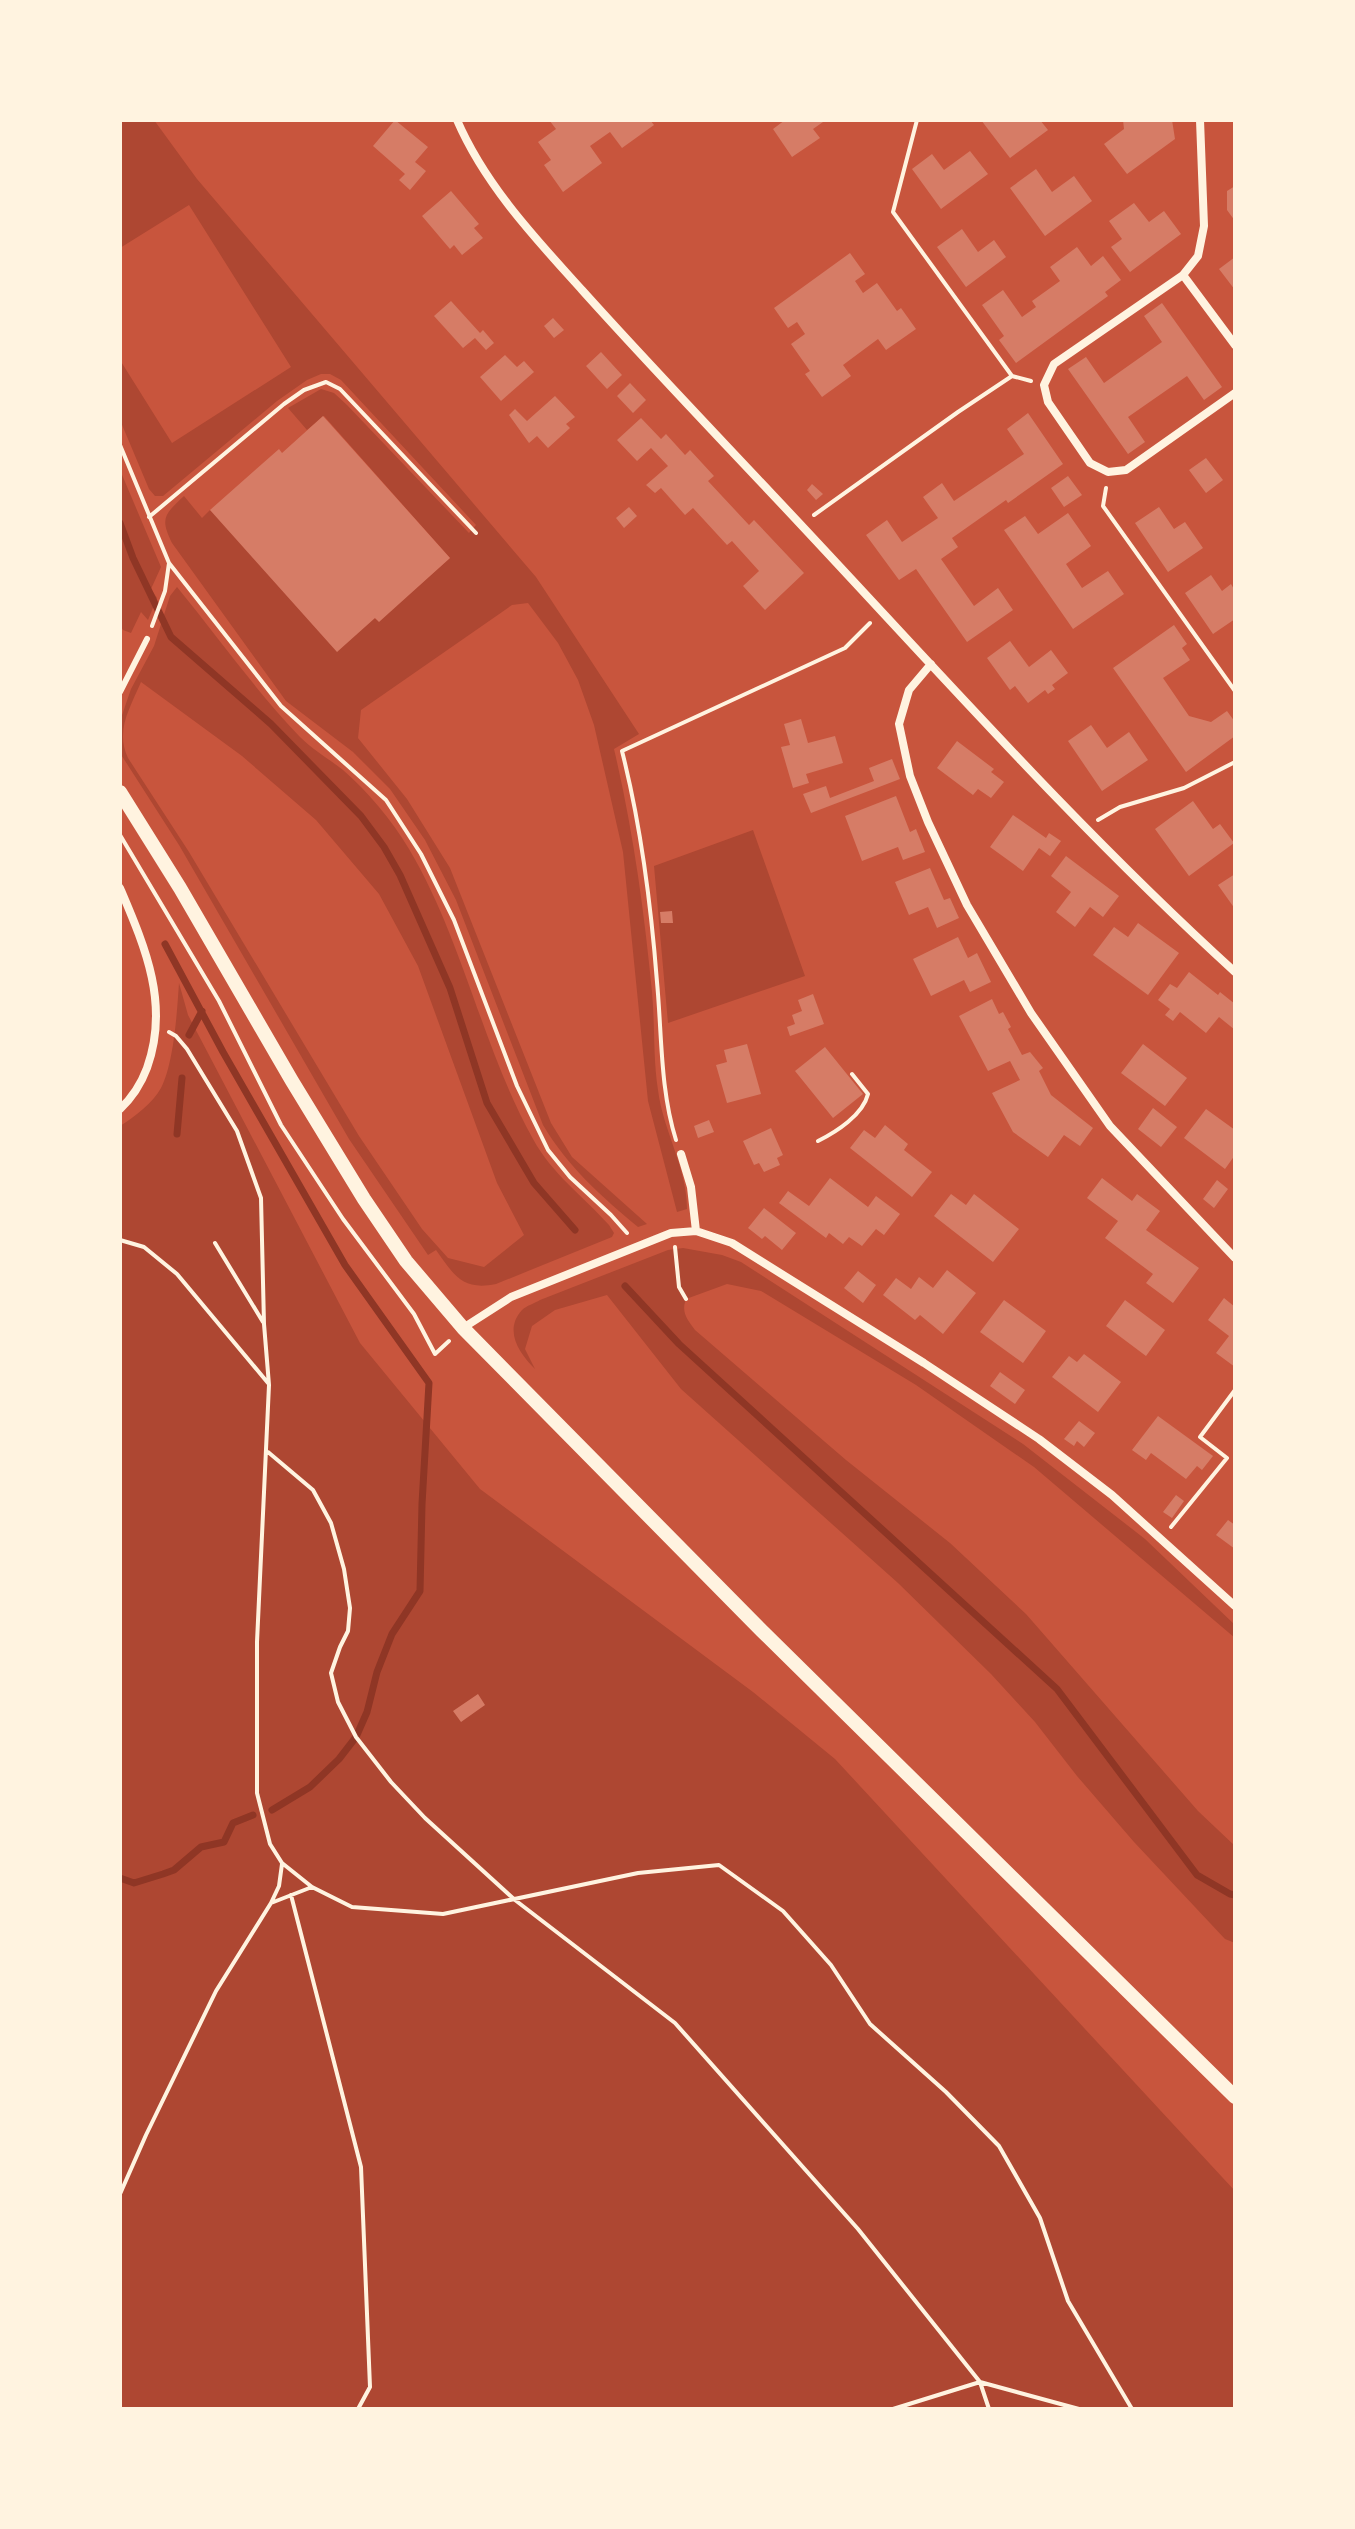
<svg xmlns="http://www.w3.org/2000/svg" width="1355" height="2529" font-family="'Fira Sans',sans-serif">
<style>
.green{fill:#ae4732;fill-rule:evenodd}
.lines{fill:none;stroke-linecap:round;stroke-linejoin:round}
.stream{stroke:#8f3625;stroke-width:7}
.building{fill:#d67c66}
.path{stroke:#fff3e0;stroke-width:4}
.service{stroke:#fff3e0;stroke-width:6}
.minor{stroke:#fff3e0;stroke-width:8}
.tertiary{stroke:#fff3e0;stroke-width:14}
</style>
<rect width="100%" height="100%" fill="#c8553d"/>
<path class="green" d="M120,120h34l43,59 339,398 103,157 -25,15c19,81 30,160 38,243 3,33 1,66 6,98 5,41 29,77 29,119l-10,3 -29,-111 -25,-249 -29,-127 -16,-45 -20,-37 -30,-40 -16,2 -151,105 -3,28 49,61 43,69 101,255 21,34 75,67 -9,3c-37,-31 -70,-60 -95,-102l-87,-225 -31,-60 -35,-51 -37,-37 -67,-51 -114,-158c-12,-25 -8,-28 12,-47l18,22 8,-8 169,111 71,-63 -126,-142 -17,14 -19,-22 33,-19 13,4 13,12 122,128 7,-8 -135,-145 -11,-6h-9l-14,6 -30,21 -114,95h-8l-6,-7 -29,-69v-60l52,83 119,-76 -102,-162 -69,43z
M120,470l41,97 -10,22 6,9 -9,22 -7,-8 -10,21 -8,-3 -3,-5z
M177,587c41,50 78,103 123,150 13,13 29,22 43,33 26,23 48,49 66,79 54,91 73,198 124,290 19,35 50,57 76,86l5,8 -2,4 -116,47c-34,7 -42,-9 -60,-34l-8,5 -79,-116 -170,-294 -59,-92v-32l11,-32 23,-43 16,-50zM141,682l101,74 74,64 63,74 39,72 79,217 27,52 -40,32 -36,-9 -26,-29 -63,-93 -170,-284 -61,-94c-13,-27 2,-50 13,-76z
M753,830l52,146 -137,47 -14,-157z
M179,983l9,32 172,328 120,146 273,203 82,67 400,432v218h-1115v-1283c14,-9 33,-23 41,-38 13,-25 16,-76 18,-105z
M683,1248l39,7 19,7 282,182 122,95 90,86v13l-201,-171 -118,-82 -155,-94 -34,-7 -41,15c-5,13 1,20 9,31l151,130 104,83 76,71 172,197 37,35v97l-10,-4 -91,-97 -57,-66 -42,-54 -44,-48 -93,-91 -217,-194 -74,-94 -52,15 -23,16 -7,23 10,20c-15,-15 -32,-38 -13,-59 4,-4 13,-7 18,-10l128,-50z"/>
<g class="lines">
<path class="stream" d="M120,523l13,35 38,79 100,87 90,92 23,31 16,28 50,113 37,115 47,80 41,47
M165,944l58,108 122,213 84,118 -7,121 -2,87 -28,43 -15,38 -10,40 -11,25 -17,22 -29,28 -38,23
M189,1035l13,-24
M177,1134l5,-56
M625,1286l54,58 378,345 140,186 33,19 5,1
M120,1878l14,5 29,-9 11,-4 27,-23 23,-5 9,-19 20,-8"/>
</g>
<path class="building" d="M395,120l33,27 -13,15 11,9 -16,19 -11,-10 6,-6 -32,-28z
M549,120h101l4,5 -32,23 -12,-16 -20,14 12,17 -39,29 -19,-27 7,-5 -13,-18 18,-13z
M785,120h36l2,2 -10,7 7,9 -28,19 -19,-28z
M981,120h59l8,10 -38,28z
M1123,120h49l3,19 -48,35 -23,-30 20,-15z
M970,151l18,23 -47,35 -29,-40 20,-15 12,16z
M1036,169l16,23 22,-16 18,25 -47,35 -35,-48z
M1235,186v35l-8,-11v-19z
M451,191l28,33 -5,4 9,10 -21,17 -8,-10 -4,4 -28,-33z
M1134,203l15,19 15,-11 17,23 -51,38 -19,-25 11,-8 -13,-18z
M962,229l16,23 16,-12 12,17 -40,30 -29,-40z
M1077,247l14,19 12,-10 18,24 -16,12 3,4 -92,67 -17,-23 5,-4 -22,-31 21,-15 19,27 14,-10 -4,-6 28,-20 -10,-14z
M850,253l15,21 -10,7 8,12 14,-10 20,28 4,-3 15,21 -30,21 -8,-11 -35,26 8,11 -29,21 -17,-23 5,-3 -19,-27 14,-10 -8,-12 -9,6 -14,-20z
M1235,257v33l-16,-21z
M451,301l29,32 3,-3 11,13 -8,7 -11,-12 -12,10 -29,-32z
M1162,303l60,84 -18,13 -17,-24 -59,41 17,25 -17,12 -60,-85 18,-12 18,26 58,-41 -18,-26z
M553,318l11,12 -10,8 -10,-12z
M601,352l21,23 -15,14 -21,-23z
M505,355l12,12 7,-6 10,11 -33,29 -21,-24z
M630,383l16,17 -13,13 -16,-17z
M555,396l20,21 -9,7 4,4 -22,20 -11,-12 -8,7 -20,-28 6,-6 12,12z
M1028,413l35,51 -55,39 -2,-3 -54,38 6,9 -17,12 33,47 24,-18 15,22 -46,32 -51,-73 -17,11 -33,-45 21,-15 15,22 36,-24 -15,-21 19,-14 12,18 70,-47 -17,-25z
M323,416l127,142 -71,64 -4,-4 -38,34 -127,-142 69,-61 3,4z
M641,418l20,21 5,-5 19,21 5,-5 24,26 -6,5 41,44 5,-5 50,53 -39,37 -22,-24 16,-15 -27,-30 -5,4 -34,-37 -8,7 -24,-27 -6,5 -9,-8 22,-19 -17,-18 -14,13 -20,-21z
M1206,458l17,22 -17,13 -17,-23z
M1068,476l14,19 -18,12 -13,-19z
M812,484l11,10 -7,6 -9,-10z
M629,507l8,9 -13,12 -8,-10z
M1159,507l15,22 11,-7 18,26 -35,24 -33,-49z
M1068,513l23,33 -25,18 16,24 26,-17 16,23 -51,35 -69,-99 21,-14 13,18z
M1211,575l11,16 9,-7 4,7v28l-22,15 -28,-41z
M1174,625l13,19 -5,4 8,12 -27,18 26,38 22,6 16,-11 8,11v14l-49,36 -73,-104z
M1010,641l19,26 22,-17 17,23 -16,12 3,4 -7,5 -3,-4 -17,13 -13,-17 -5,4 -23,-32z
M801,719l7,24 27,-7 8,27 -37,11 3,9 -16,5 -12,-41 9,-2 -6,-21z
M1091,725l16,23 22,-16 19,28 -46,31 -34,-50z
M957,741l37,28 -3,3 13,10 -13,16 -13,-9 -5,6 -36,-27z
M892,759l8,20 -89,34 -8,-19 23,-8 4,12 44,-17 -5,-13z
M896,796l14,36 6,-3 9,23 -22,8 -5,-13 -36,14 -17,-45z
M1193,801l20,28 7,-5 14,19 -45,33 -34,-47z
M1013,815l33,23 3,-5 12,8 -11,15 -11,-8 -16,23 -33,-24z
M1066,856l53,40 -16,21 -13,-10 -15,20 -19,-15 15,-20 -20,-16z
M930,868l14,32 6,-2 9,20 -22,10 -9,-21 -19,8 -14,-33z
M1235,874v35l-17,-24z
M672,911l1,12h-12l-1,-11z
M1138,923l41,30 -31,42 -55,-40 21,-28 14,10z
M958,937l10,21 9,-5 14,29 -21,10 -6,-12 -33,16 -18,-37z
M1189,972l29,23 2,-3 15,12v26l-16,-13 -13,16 -26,-21 -7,9 -8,-6 5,-6 -12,-9 12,-16 7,4z
M813,994l11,30 -34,12 -3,-9 8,-3 -3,-9 10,-4 -4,-11z
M992,999l7,15 4,-2 8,15 -3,2 14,26 8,-3 13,16 -4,3 12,24 42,33 -13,18 -16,-11 -16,22 -35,-25 -21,-39 28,-13 -10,-19 -22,10 -29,-55z
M747,1044l14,50 -34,9 -11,-38 11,-3 -3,-12z
M1143,1044l44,34 -22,28 -44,-33z
M825,1047l38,47 -30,24 -38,-47z
M1153,1108l24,19 -16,20 -23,-18z
M1206,1109l29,21v25l-10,14 -41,-31z
M709,1120l5,12 -16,6 -4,-12z
M885,1125l23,19 -4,6 28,22 -20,25 -62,-49 14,-18 11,8z
M771,1128l12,27 -6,3 3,7 -16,7 -5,-9 -5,2 -11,-24z
M830,1178l38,29 8,-11 24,18 -16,21 -8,-6 -14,17 -13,-9 -6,7 -14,-11 -3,5 -47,-35 9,-12 21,15z
M1102,1178l30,23 5,-7 23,17 -14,19 53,38 -26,35 -27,-20 7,-9 -48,-36 13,-17 -31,-23z
M1217,1180l11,9 -14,19 -11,-9z
M951,1194l15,11 8,-11 45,35 -26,33 -59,-46z
M764,1208l32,25 -14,17 -17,-14 -3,3 -14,-11z
M947,1270l29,23 -33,41 -23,-19 -5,5 -32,-25 13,-17 15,11 8,-12 14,11z
M858,1271l18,14 -13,18 -19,-15z
M1224,1298l11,9v60l-19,-14 13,-17 -21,-16z
M1004,1300l42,31 -23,32 -43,-31z
M1125,1300l40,30 -19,26 -40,-30z
M1084,1354l37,28 -23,30 -46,-35 17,-21 8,6z
M1000,1372l25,18 -10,14 -25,-18z
M1158,1416l55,40 -11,14 -5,-4 -11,13 -35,-26 -5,7 -14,-10z
M1079,1421l16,12 -11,14 -7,-6 -3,5 -10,-7z
M1176,1495l8,6 -12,17 -9,-6z
M1228,1520l7,5v24l-19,-14z
M478,1694l7,11 -24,17 -8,-11z"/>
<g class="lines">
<path class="path" d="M917,120l-24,92 119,164 19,5
M120,445l49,118 112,143 105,94 35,54 33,66 63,166 31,64 22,27 41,38 16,18
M1106,488l-3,18 132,185
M814,515l144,-103 54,-36
M149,517l135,-113 20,-14 22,-8 14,7 136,144
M152,626l13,-35 4,-28
M1098,820l22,-13 64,-19 51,-26
M120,835l99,166 62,124 62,94 71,95 21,40 14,-13
M169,1032l7,4 11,13 50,82 24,67 3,126 5,61 -12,257v151l13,51 12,19 30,24 40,20 91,7 195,-41 81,-8 64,46 48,54 39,59 76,68 53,54 41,72 28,83 64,108
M676,1140c-16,-51 -14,-105 -19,-158 -6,-78 -16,-156 -35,-231l223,-103 25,-25
M818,1141c18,-9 45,-26 50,-47l-16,-20
M120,1240l24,7 33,27 91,109
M215,1243l48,79
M675,1247l4,40 7,12
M268,1452l45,38 18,33 13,46 6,39 -2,23 -8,16 -9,26 7,29 18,35 35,45 34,36 90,82 160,123 183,206 122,153 9,27
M1171,1527l56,-69 -27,-21 35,-47
M291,1895l70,272 9,220 -12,22
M271,1903l41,-16
M120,2194l26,-59 70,-144 55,-88 8,-17 3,-22
M893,2409l87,-27 99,27"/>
<path class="service" d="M120,692l27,-53"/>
<path class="minor" d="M457,120c28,65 78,118 125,170 62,69 126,136 190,204 152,161 299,329 463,478
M1200,120l4,106 -6,30 -15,19 -129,89 -10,21 4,17 42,61 18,9 18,-2 109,-77
M1183,275l52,70
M931,664l-22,26 -10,34 11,52 18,46 39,83 64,108 79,113 125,132
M120,888c25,59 50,116 27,180 -6,16 -14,29 -27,41
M681,1154l10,33 5,44
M463,1328l48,-31 160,-64 25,-2 36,12 192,120 115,76 73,56 123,111"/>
<path class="tertiary" d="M120,792l60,96 112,193 72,118 42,62 57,67 299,303 473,466"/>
</g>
<rect width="1355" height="2529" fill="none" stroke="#fff3e0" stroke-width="244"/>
</svg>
